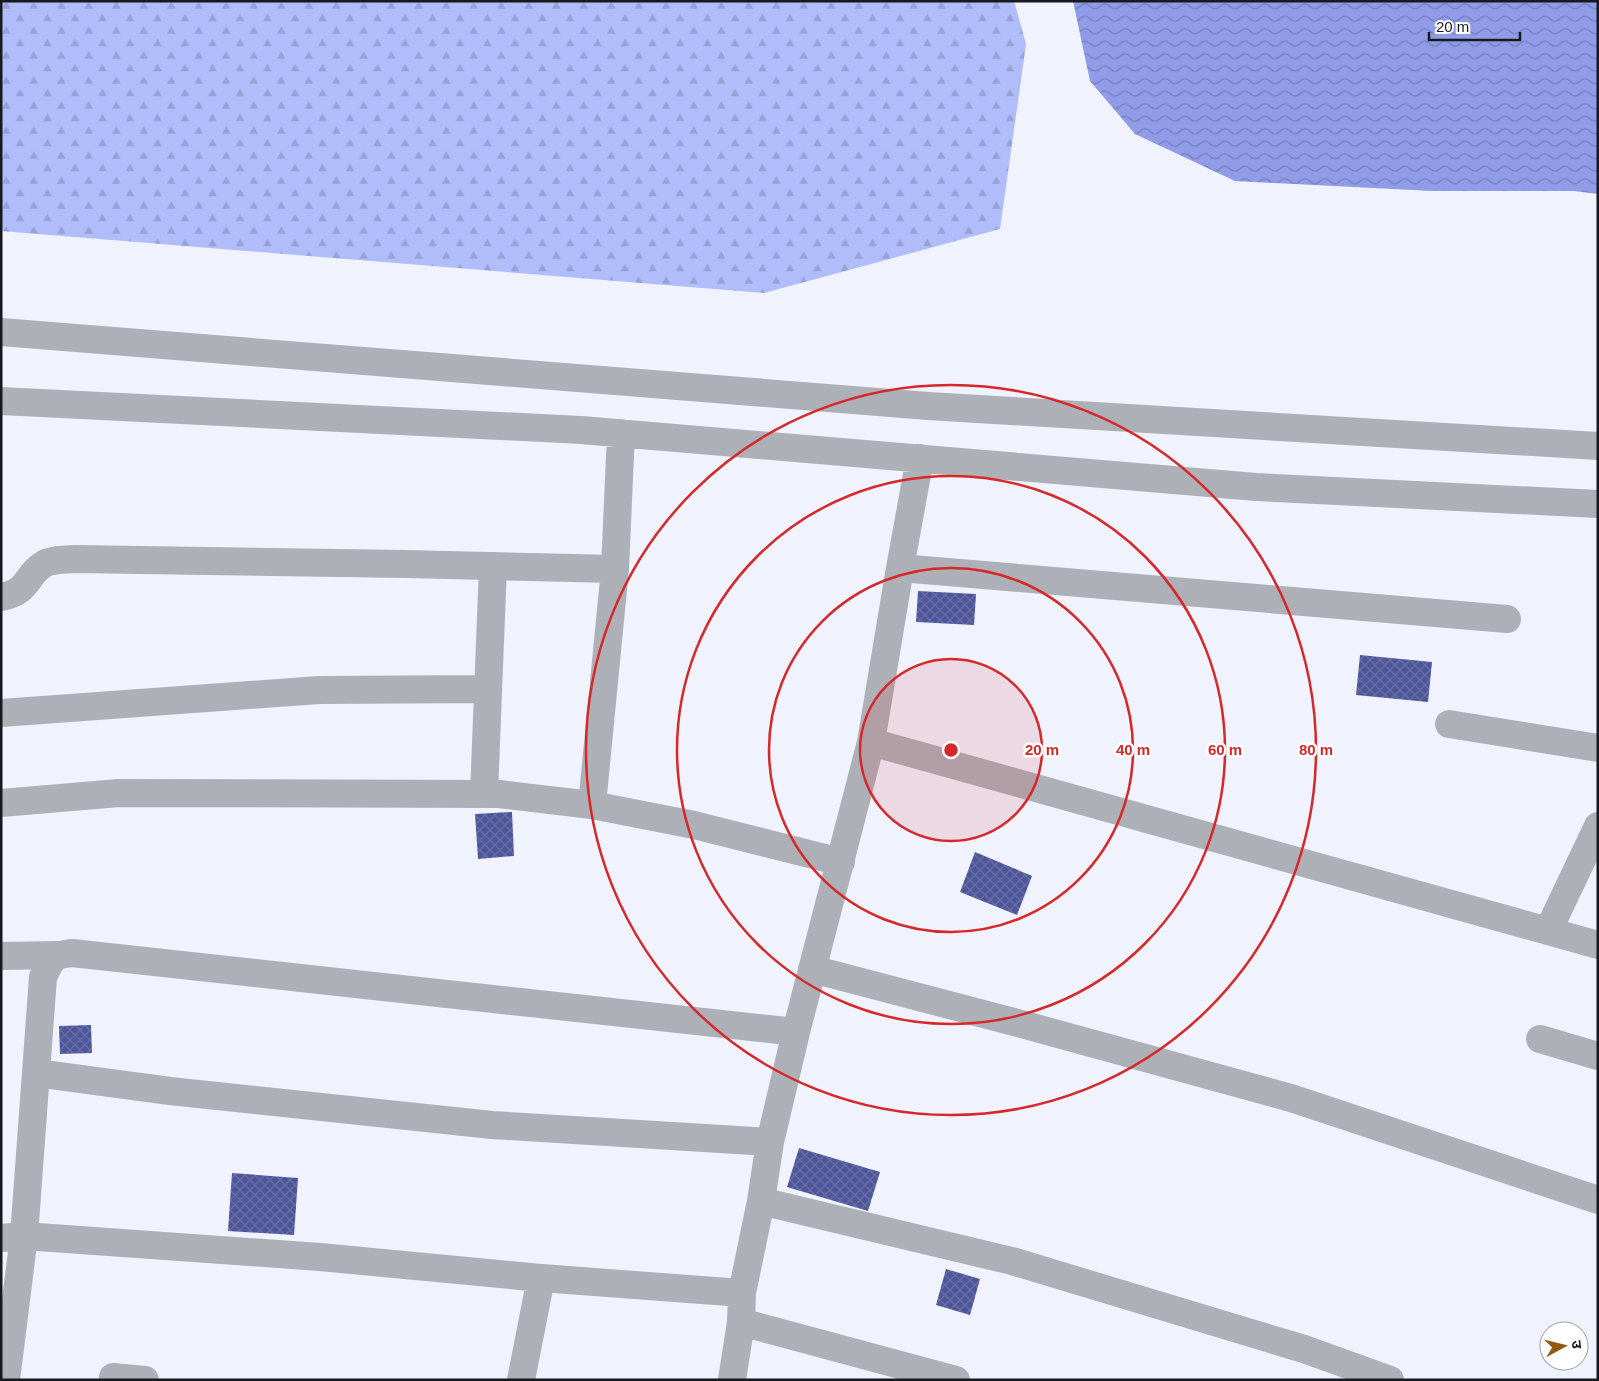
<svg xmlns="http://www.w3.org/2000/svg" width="1599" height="1381" font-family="Helvetica,'Noto Sans Devanagari',sans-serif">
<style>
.forest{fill:url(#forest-firs)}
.water{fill:url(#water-waves)}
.building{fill:url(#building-cross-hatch)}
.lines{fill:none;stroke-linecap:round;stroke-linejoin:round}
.minor{stroke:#aeb0b7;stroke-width:28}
.ring{fill:none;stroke:#d62828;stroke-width:2.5}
.centre{fill:#d62828;stroke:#fff;stroke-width:2.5}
.ring-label{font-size:15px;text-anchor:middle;font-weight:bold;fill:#d62828;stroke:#fff;stroke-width:5;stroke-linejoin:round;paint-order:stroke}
</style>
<defs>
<pattern id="forest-firs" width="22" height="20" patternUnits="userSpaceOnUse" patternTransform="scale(1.25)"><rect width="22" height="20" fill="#b1bcfa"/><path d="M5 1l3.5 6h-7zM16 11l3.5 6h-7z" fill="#98a1d6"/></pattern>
<pattern id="water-waves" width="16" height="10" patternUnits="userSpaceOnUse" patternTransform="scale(1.25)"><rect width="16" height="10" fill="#909ce7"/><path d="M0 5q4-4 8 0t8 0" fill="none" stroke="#757ebb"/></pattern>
<pattern id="building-cross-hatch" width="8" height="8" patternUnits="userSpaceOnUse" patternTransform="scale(1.25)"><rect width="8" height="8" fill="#4e569b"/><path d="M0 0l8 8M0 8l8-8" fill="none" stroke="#696fa3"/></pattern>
</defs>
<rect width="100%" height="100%" fill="#f0f2fd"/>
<path class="forest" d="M1,1h1013l12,43 -26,185 -236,64 -763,-62z"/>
<path class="water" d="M1073,1h525v193l-24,-3h-142l-197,-10 -100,-47 -45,-53z"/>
<path class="building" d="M918,591l58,3 -2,31 -58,-3z
M1360,655l72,7 -4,40 -72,-7z
M512,812l2,44 -36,3 -3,-45z
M975,852l57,24 -15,39 -57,-23z
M91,1025l1,28 -32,1 -1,-28z
M799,1148l81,24 -12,39 -81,-24z
M232,1173l66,5 -4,57 -66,-4z
M946,1269l34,10 -10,36 -34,-10z"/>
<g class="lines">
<path class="minor" d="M1,332l927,74 670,40
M1,401l580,29 675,57 342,17
M900,568l607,51
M1,597c30,-6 24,-22 43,-33 8,-5 21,-4 31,-5l331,5 209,5
M1,713l318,-23 169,-1
M1449,724l149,24
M871,742l727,203
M484,794l9,-228
M1,803l118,-10 380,1 93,11 102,20 147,37
M592,805l23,-236 6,-136
M1548,931l50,-105
M1,956l58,-1
M812,969l202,53 277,76 307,102
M1540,1039l58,17
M36,1073l134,18 322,34 278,17
M761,1201l251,60 292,88 86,31
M1,1238l23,-2 296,21 221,21 201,15
M741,1322l215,58
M113,1377l32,3
M6,1380l18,-144 19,-259c9,-18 9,-22 29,-24l724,79
M521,1380l20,-102
M732,1380l9,-58 1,-29 19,-92 9,-59 26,-110 75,-290 29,-174 20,-110"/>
</g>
<circle cx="951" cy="750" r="91" fill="#d62828" fill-opacity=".12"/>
<g class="ring">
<circle cx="951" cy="750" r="91"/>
<circle cx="951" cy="750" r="182"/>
<circle cx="951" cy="750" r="274"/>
<circle cx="951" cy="750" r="365"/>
</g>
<circle cx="951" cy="750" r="8" class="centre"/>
<g class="ring-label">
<text x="1042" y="755">20 m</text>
<text x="1133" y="755">40 m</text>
<text x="1225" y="755">60 m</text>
<text x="1316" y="755">80 m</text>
</g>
<rect width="1599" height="1381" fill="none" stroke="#18191f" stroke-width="5"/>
<g transform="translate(1564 1346) rotate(83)"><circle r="24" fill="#ffffff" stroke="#a3a3a5"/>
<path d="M0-4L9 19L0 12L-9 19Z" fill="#925a13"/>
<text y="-8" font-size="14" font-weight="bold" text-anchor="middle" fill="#18191f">उ</text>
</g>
<path d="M1429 32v8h91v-8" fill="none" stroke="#18191f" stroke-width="2.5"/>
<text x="1436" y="32" font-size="15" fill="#18191f" stroke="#ffffff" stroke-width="4" paint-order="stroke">20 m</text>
</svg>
